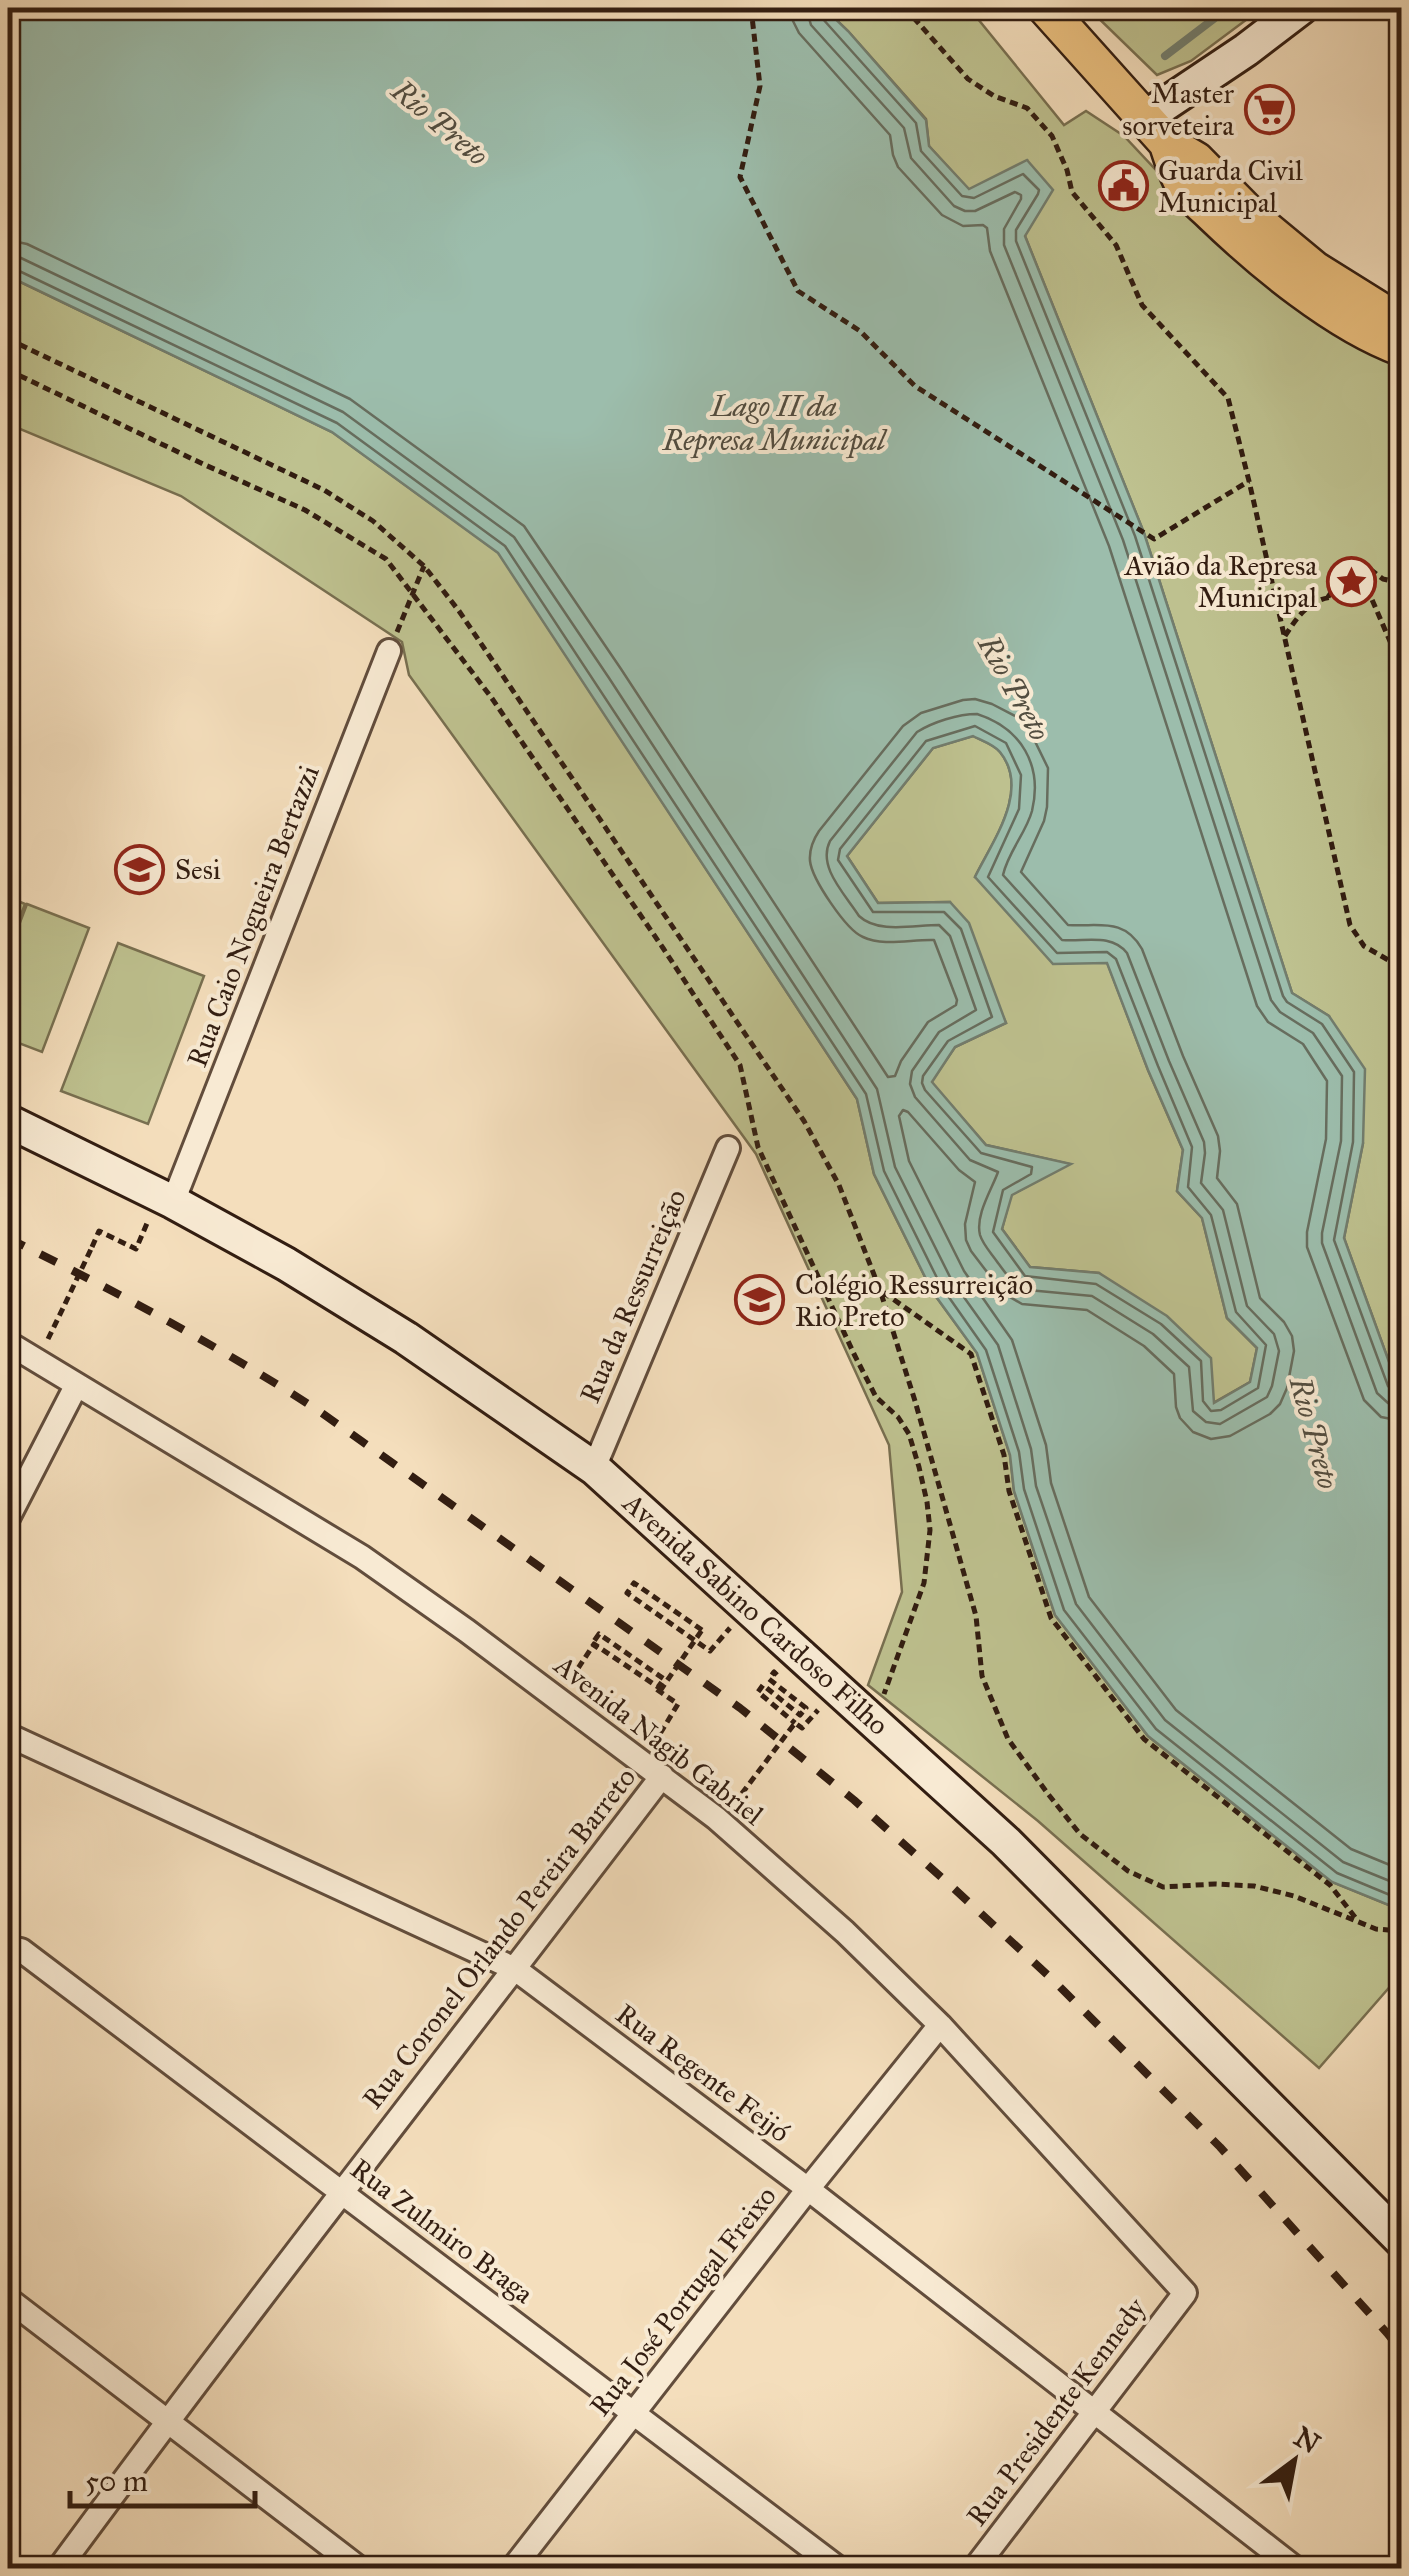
<svg xmlns="http://www.w3.org/2000/svg" width="1409" height="2576" font-family="'IM FELL Great Primer',serif">
<style>
.green{fill:#bec18f;stroke:#786f50;stroke-width:2.5}
.water{fill:#9cbdac;stroke:#727d6e;stroke-width:2.5;fill-rule:evenodd}
.lines{fill:none;stroke-linecap:round;stroke-linejoin:round}
.shore{stroke:#676d5e;stroke-width:2.5}
.stream{stroke:#727d6e;stroke-width:8}
.minor-casing{stroke:#624d3c;stroke-width:28}
.secondary-casing{stroke:#321d11;stroke-width:38}
.primary-casing{stroke:#321d11;stroke-width:40}
.path{stroke:#321d11;stroke-width:5;stroke-dasharray:8 5;stroke-linecap:butt}
.minor{stroke:#f8ead3;stroke-width:22}
.secondary{stroke:#f8ead3;stroke-width:32}
.primary{stroke:#eabf7e;stroke-width:35}
.rail{stroke:#321d11;stroke-width:8;stroke-dasharray:18 18;stroke-linecap:butt}
.path-bridge{stroke:#321d11;stroke-width:5;stroke-dasharray:8 5;stroke-linecap:butt}
.labels{text-anchor:middle;dominant-baseline:central;stroke-width:8;stroke-linejoin:round;paint-order:stroke}
.poi-label{font-size:28px;fill:#321d11;stroke:#f8ead3;text-anchor:start}
.street-label{font-size:28px;fill:#321d11;stroke:#f8ead3}
.water-label{font-size:30px;font-style:italic;fill:#524d40;stroke:#f8ead3}
</style>
<rect width="100%" height="100%" fill="#f4debc"/>
<filter id="stains"><feTurbulence type="fractalNoise" baseFrequency=".002" numOctaves="4"/><feColorMatrix values="0 0 0 0 .2 0 0 0 0 .09 0 0 0 0 .02 0 0 0 .5 -.17"/></filter>
<radialGradient id="worn" r=".72"><stop offset=".6" stop-color="#630" stop-opacity="0"/><stop offset="1" stop-color="#630" stop-opacity=".3"/></radialGradient>
<path class="green" d="M824,8h145l95,117 22,-14 38,25 62,66 215,167v1026l-57,-157 19,-95 -34,-127 -37,-23 -148,-460 -119,-297 2,-75 -58,29 -40,-44 -3,-27 -78,-88z
M1088,8h174l-71,53 -34,14z
M8,276l324,156 167,121 358,546 17,75 58,117 45,62 33,102 4,36 41,124 93,121 184,146 69,28v78l-7,-6 -75,86 -281,-247 -170,-136 34,-93 -13,-147 -133,-291 -347,-479 -7,-33 -221,-146 -173,-72z
M973,736c8,4 22,9 27,16 31,38 -8,90 -25,125l132,85 41,108 35,80 -6,41 25,27 25,100 30,30 -7,34 -37,21 -114,-130 -69,-6 -28,-38 9,-34 58,-31 -83,-19 -55,-63 24,-35 51,-24 -56,-121 -72,1 -31,-47 86,-108z
M8,897l17,7 -17,45z
M27,904l62,24 -47,124 -34,-13v-85z
M118,943l86,33 -56,148 -87,-33z"/>
<path class="water" d="M8,8h816l24,23 78,89 3,26 40,43 58,-29 26,30 -28,46 119,297 148,460 37,23 36,53 -2,74 -19,95 57,157v515l-69,-28 -184,-146 -93,-121 -41,-124 -4,-36 -33,-102 -45,-62 -58,-117 -17,-75 -359,-546 -166,-121 -324,-156zM973,736c8,4 22,9 27,16 31,38 -8,90 -25,125l78,87 54,-1 41,107 35,80 -6,41 25,27 25,100 30,30 -7,34 -36,21 -3,-45 -44,-42 -68,-43 -69,-6 -28,-38 10,-34 59,-31 -85,-19 -54,-63 23,-35 51,-24 -37,-100 -19,-21 -72,1 -31,-47 86,-108z"/>
<g class="lines">
<path class="shore" d="M791,8l1,11 7,14 91,102 3,20 5,12 44,48 21,11 20,-1 4,3 3,23 119,295 148,460 11,16 35,22 24,37 -1,58 -19,93v15l57,153 17,17 21,4
M806,8l5,17 93,103 7,30 43,48 11,5h10l40,-19 6,3v4l-17,30v16l119,295 148,460 9,12 33,21 29,43 -1,65 -19,92v10l55,150 11,10 14,3
M819,8l3,10 94,105 5,28 41,45 12,2 49,-24 16,16 -1,4 -22,36v11l119,295 148,460 4,6 35,22 32,48 -1,70 -19,98 54,146 5,6 9,1
M8,240l19,4 323,155 174,127 97,143 267,408 7,-1 6,-15 27,-39 28,-17 1,-5 -23,-60c-22,-1 -50,7 -71,-3 -17,-7 -51,-58 -53,-76 -1,-12 3,-21 9,-30l84,-105 18,-13 42,-13 12,-1 17,5 27,14 9,9 20,41 -1,39 -3,14 -23,51 47,53c31,2 56,-8 74,24l41,107 35,80 2,15 -3,27 20,26 23,94 24,24 8,14 2,15 -7,37 -7,16 -10,10 -40,22 -19,3 -18,-7 -13,-14 -4,-11 -2,-33 -30,-28 -57,-36 -65,-6 -19,-11 -32,-42 -5,-11 -1,-16 10,-42 -16,-12 -51,-58 -5,-2 -4,6 10,45 55,110 48,69 34,105 5,38 38,114 87,113 175,139 51,21
M8,255l13,3 322,154 171,125 95,141 268,411 18,78 56,112 47,66 33,104 5,37 40,118 89,116 178,142 59,24
M8,268l7,1 322,154 168,123 361,548 18,77 57,115 45,64 33,102 5,37 40,121 92,119 181,144 65,27
M977,714c44,14 66,51 55,97 -6,22 -24,41 -29,64l59,65c23,2 49,-7 65,13l42,108 35,81 1,11 -4,30 22,27 24,96 27,28 5,17 -7,35 -5,11 -47,27 -14,-2 -13,-11 -4,-44 -36,-33 -61,-38 -64,-6c-15,-5 -21,-15 -30,-27 -6,-9 -15,-18 -18,-28 -5,-20 12,-46 18,-63l-28,-12 -55,-63 -5,-13 2,-13 27,-39 37,-22 -26,-74 -11,-11c-25,0 -61,9 -80,-9 -14,-22 -42,-49 -29,-75l87,-109c16,-10 41,-18 60,-18z
M975,726l31,17 15,32 -2,34 -31,68 69,76 50,-1 9,7 42,107 34,81 -4,40 23,28 25,97 30,33 -8,43 -37,22 -10,1 -8,-10 -2,-40 -40,-37 -65,-40 -71,-8 -32,-44 10,-42 28,-16 1,-7 -51,-14 -56,-63 -3,-7 1,-7 25,-35 44,-24 -31,-88 -17,-17h-71l-35,-52 2,-11 86,-108z"/>
<path class="stream" d="M1165,56l63,-48"/>
<defs>
<path id="minor" d="M173,1202l216,-551
M8,1343l354,214 105,74 249,187 129,114 95,93 245,268 -210,275
M594,1468l134,-320
M8,1518l68,-132
M8,1735l507,234 293,220 487,379
M8,1948l13,2 817,618
M8,2299l351,269
M59,2568c196,-267 402,-528 603,-792
M513,2568l295,-379 132,-164"/>
<path id="secondary" d="M1143,119l103,-69 55,-42
M8,1121l165,81 113,62 120,74 188,130 412,374 396,399"/>
<path id="primary" d="M1046,8l121,135 29,17 59,60 59,49 88,55
M1167,143c5,14 9,31 17,43 7,10 19,19 28,28 50,48 124,110 190,134"/>
</defs>
<use href="#minor" class="minor-casing"/>
<use href="#secondary" class="secondary-casing"/>
<use href="#primary" class="primary-casing"/>
<path class="path" d="M751,8l9,78 -20,91 58,114 62,40 55,55 239,153 95,-58
M905,8l63,71 26,17 33,12 25,28 15,34 5,22 44,53 26,60 86,93 21,83 101,444 14,21 38,22
M8,339l316,151 49,31 51,45 35,45 345,510 35,64 41,105 35,111 61,215 6,60 26,63 40,55 32,40 48,37 35,16 52,-3 39,2 40,10 82,33 26,2
M8,370l195,94 102,46 81,49 105,138 172,251 77,117 18,82 96,207 22,43 22,20 11,17 10,33 8,35 3,28 -6,53 -40,111
M1370,569l13,10 19,4
M1367,588l35,81
M397,632l27,-66
M1285,636c9,-14 18,-28 33,-35 21,-10 37,4 52,-19l-3,-14c-19,-12 -29,15 -39,29
M92,1247l7,-16 37,18 12,-28
M883,1292l88,62 33,101 5,36 42,127 93,121 186,146 28,36
M48,1339l17,-35
M702,1630l-68,-47 -7,10 83,58 20,-23
M777,1675l-3,-3 -5,7 37,29 -6,7 -37,-30 -5,7 37,31
M571,1679l23,-35 64,43 6,-8 -65,-45 -7,10
M653,1740l2,2 23,-38 -22,-15
M734,1804l61,-81 7,5 16,-18"/>
<use href="#minor" class="minor"/>
<use href="#secondary" class="secondary"/>
<use href="#primary" class="primary"/>
<path class="rail" d="M8,1238c105,52 209,107 308,171l424,299 114,92 95,84 103,95 168,168 167,186 15,19"/>
<path class="path-bridge" d="M65,1304l27,-57
M592,1644l6,4
M660,1691l42,-61"/>
</g>
<defs>
<symbol id="supermarket-ring" viewBox="-11 -11 22 22"><circle r="9.5" fill="#f8ead3" stroke="#8f2418" stroke-width="1.5"/><path d="M-6-5.5h2.5l.6 2H6L4.5 2H-2.5L-4.4-4H-6ZM-1.5 3.2a1.3 1.3 0 1 0 .1 0ZM3 3.2a1.3 1.3 0 1 0 .1 0Z" fill="#8f2418"/></symbol>
<symbol id="civic-ring" viewBox="-11 -11 22 22"><circle r="9.5" fill="#f8ead3" stroke="#8f2418" stroke-width="1.5"/><path d="M-.6-6.5H3V-4.5H.6V-3L4-1V1h2V6H-6V1h2V-1L-.6-3ZM-1.2 2.5V6h2.4V2.5Z" fill="#8f2418"/></symbol>
<symbol id="sight-ring" viewBox="-11 -11 22 22"><circle r="9.5" fill="#f8ead3" stroke="#8f2418" stroke-width="1.5"/><path d="M0-6L1.8-2.2L6-1.7L2.9 1.2L3.7 5.4L0 3.3L-3.7 5.4L-2.9 1.2L-6-1.7L-1.8-2.2Z" fill="#8f2418"/></symbol>
<symbol id="school-ring" viewBox="-11 -11 22 22"><circle r="9.5" fill="#f8ead3" stroke="#8f2418" stroke-width="1.5"/><path d="M0-5L7-2L0 1L-7-2ZM-4 1L0 2.5L4 1V4Q0 6-4 4Z" fill="#8f2418"/></symbol>
</defs>
<g fill-rule="evenodd">
<use href="#supermarket-ring" x="1242" y="82" width="55" height="55"/>
<use href="#civic-ring" x="1096" y="158" width="55" height="55"/>
<use href="#sight-ring" x="1324" y="554" width="55" height="55"/>
<use href="#school-ring" x="112" y="842" width="55" height="55"/>
<use href="#school-ring" x="732" y="1272" width="55" height="55"/>
</g>
<g class="labels">
<g class="poi-label">
<text x="1234" y="93" text-anchor="end">Master<tspan x="1234" dy="32">sorveteira</tspan></text>
<text x="1158" y="170">Guarda Civil<tspan x="1158" dy="32">Municipal</tspan></text>
<text x="1317" y="565" text-anchor="end">Avião da Represa<tspan x="1317" dy="32">Municipal</tspan></text>
<text x="175" y="869">Sesi</text>
<text x="795" y="1284">Colégio Ressurreição<tspan x="795" dy="32">Rio Preto</tspan></text>
</g>
<g class="street-label">
<text transform="translate(253 916) rotate(-69)">Rua Caio Nogueira Bertazzi</text>
<text transform="translate(633 1296) rotate(-67)">Rua da Ressurreição</text>
<text transform="translate(756 1614) rotate(42)">Avenida Sabino Cardoso Filho</text>
<text transform="translate(659 1740) rotate(38)">Avenida Nagib Gabriel</text>
<text transform="translate(499 1938) rotate(-52)">Rua Coronel Orlando Pereira Barreto</text>
<text transform="translate(703 2073) rotate(37)">Rua Regente Feijó</text>
<text transform="translate(442 2231) rotate(37)">Rua Zulmiro Braga</text>
<text transform="translate(683 2301) rotate(-52)">Rua José Portugal Freixo</text>
<text transform="translate(1056 2412) rotate(-53)">Rua Presidente Kennedy</text>
</g>
<g class="water-label">
<text transform="translate(440 123) rotate(40)">Rio Preto</text>
<text x="774" y="406">Lago II da<tspan x="774" dy="34">Represa Municipal</tspan></text>
<text transform="translate(1014 688) rotate(61)">Rio Preto</text>
<text transform="translate(1314 1433) rotate(75)">Rio Preto</text>
</g>
</g>
<rect width="1409" height="2576" fill="none" stroke="#f4debc" stroke-width="40"/>
<rect x="10" y="10" width="1389" height="2556" fill="none" stroke="#321d11" stroke-width="5"/>
<rect x="20" y="20" width="1369" height="2536" fill="none" stroke="#321d11" stroke-width="2.5"/>
<g transform="translate(1294 2461) rotate(32)" stroke="#f8ead3" stroke-width="8" paint-order="stroke">
<path d="M0-8L18 38L0 25L-18 38Z" fill="#321d11"/>
<text y="-15" font-size="28" font-weight="bold" text-anchor="middle" fill="#321d11">N</text>
</g>
<path d="M70 2491v15h185v-15" fill="none" stroke="#321d11" stroke-width="5"/>
<text x="85" y="2491" font-size="30" fill="#321d11" stroke="#f8ead3" stroke-width="8" paint-order="stroke">50 m</text>
<rect width="100%" height="100%" filter="url(#stains)"/>
<rect width="100%" height="100%" fill="url(#worn)"/>
</svg>
